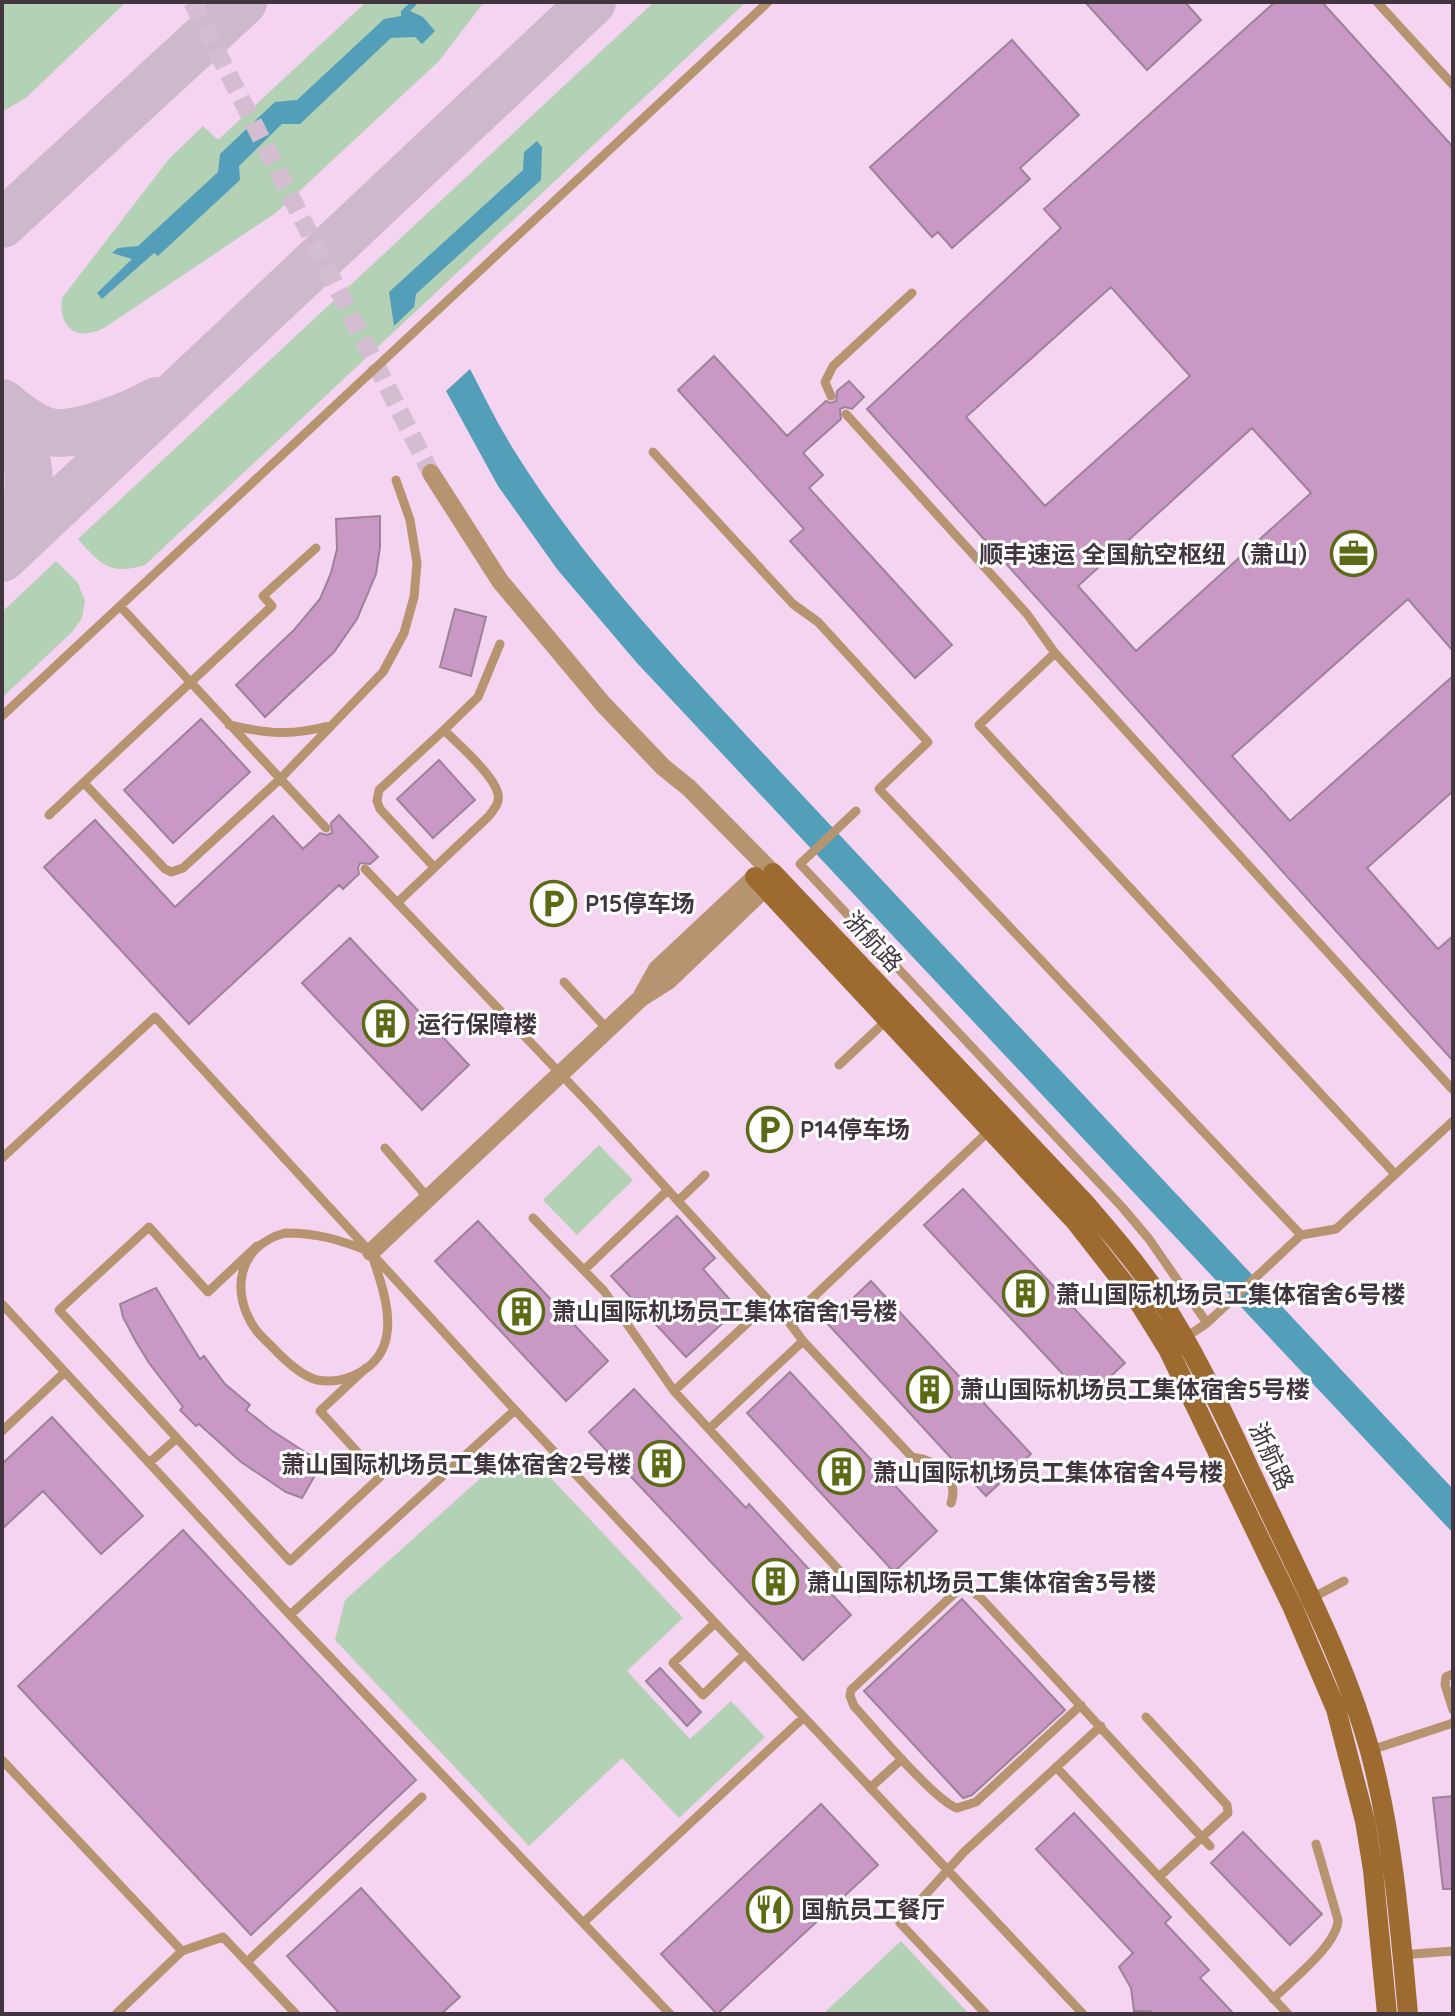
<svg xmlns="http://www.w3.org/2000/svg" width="1455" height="2016" font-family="Quicksand,'Noto Sans SC',sans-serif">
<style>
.built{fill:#f5d4f1}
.green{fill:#b3d1b4}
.water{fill:#539fba}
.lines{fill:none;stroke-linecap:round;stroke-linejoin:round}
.taxiway{stroke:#ceb8cc;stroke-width:48}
.building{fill:#ca98c5;stroke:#9b8399;stroke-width:2;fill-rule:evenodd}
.street-tunnel{stroke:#d4bdd1;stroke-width:18;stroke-dasharray:18 9;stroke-linecap:butt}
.lane{stroke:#b79470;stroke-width:9}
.street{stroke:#b79470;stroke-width:18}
.secondary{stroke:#9d6b30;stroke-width:20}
.labels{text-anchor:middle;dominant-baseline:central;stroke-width:6;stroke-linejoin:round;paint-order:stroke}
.poi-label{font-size:24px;font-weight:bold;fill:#41363f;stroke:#fff;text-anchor:start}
.street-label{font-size:24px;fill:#41363f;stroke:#fff}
</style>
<rect width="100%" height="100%" fill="#f9dff6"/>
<path class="built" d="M2,2h1451v2012h-1451z"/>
<path class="green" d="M2,2h124l-99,95 -25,15z
M366,2h118l-45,59 -162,151 -173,116c-27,14 -46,0 -42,-30l107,-139 34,-33 15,14z
M654,2h92l-601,563c-35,11 -45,-1 -67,-26z
M56,561l22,22 7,18 -3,17 -10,14 -70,66v-86z
M599,1145l34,35 -56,55 -34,-35z
M502,1459h31l150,159 -56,53 63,68 41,-38 34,36 -86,81 -57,-60 -93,88 -194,-206 10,-40z
M901,1941l68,73h-146z"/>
<path class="water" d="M411,2h8l-9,9 13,6 12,14 -13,13 -7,-7 -24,1 -91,86h-18l-43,42 1,14 -82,76 -4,-3 -52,46 -5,-6 35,-34 -20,-6 6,-5 20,-2 80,-74 2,-18 55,-52 22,-2 87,-81 17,-3v-5z
M537,141l5,6 -1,33 -125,114 -2,13 -20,19 -5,-34 134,-122 1,-18z
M470,369c15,29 29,58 47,86 71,113 166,212 257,310l679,724v44l-816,-870 -80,-94 -59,-83 -52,-95z"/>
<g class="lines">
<path class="taxiway" d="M2,224l241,-222
M2,403c13,11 31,25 48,29 26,6 84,-18 107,-31
M5,405c28,52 35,94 1,145
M2,558l590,-556"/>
</g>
<path class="building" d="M1085,2h100l16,18 -54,50z
M1275,2h47l131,145v504l-45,-52 -176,157 58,65 163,-145v115l-86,77 71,81 15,-13v125l-586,-652 194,-181 -17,-19zM1111,287l79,89 -145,130 -79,-89zM1252,428l59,65 -175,158 -58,-65z
M1012,40l67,75 -59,53 10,11 -78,69 -14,-16 -6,5 -62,-70z
M714,356l73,80 39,-35 5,2 5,-2 1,-10 12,-10 15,16 -12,12 -7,-2 -5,2 1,10 -38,34 20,22 -14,13 143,157 -37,33 -125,-137 14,-12 -126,-139z
M380,516v31l-4,27 -19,45 -23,33 -69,65 -29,-32 58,-55 26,-31 11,-26 6,-24 -1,-30z
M455,609l31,8 -15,59 -31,-9z
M201,719l49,53 -77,71 -49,-53z
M439,760l36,40 -42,38 -36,-39z
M339,815l39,42 -8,7 -10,-1 -2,5 1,6 -16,15 -4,-4 -150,139 -145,-157 51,-47 80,87 98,-91 30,33 17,-16 7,2 5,-2 -1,-10z
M350,938l119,127 -47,45 -120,-127z
M963,1189l162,174 -39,36 -162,-174z
M677,1216l38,42 -12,11 35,40 -52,48 -75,-81z
M478,1221l130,140 -42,40 -131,-140z
M871,1281l160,173 -45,42 -159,-173z
M156,1288l44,71 4,-3 21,28 25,21 -4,5 25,20 51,33 -20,35 -16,-6 -45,-30 -42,-38 -3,2 -16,-16 3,-3 -34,-44 -14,-23 -12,-23 -3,-13z
M790,1372l147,159 -43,41 -147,-159z
M634,1389l112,119 3,-4 102,111 -48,45 -214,-228z
M52,1417l91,99 -42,38 -58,-63 -41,38v-65z
M183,1530l233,250 -165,155 -233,-249z
M962,1599l103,111 -93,85 -9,3 -99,-107z
M660,1668l41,44 -14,14 -41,-45z
M1453,1796v93h-10l-10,-91z
M821,1804l57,61 -161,149 -56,-60z
M1074,1813l97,104 -6,6 44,47 -9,8 34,36h-81l-3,-3h-16l-3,-23 -12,-21 14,-14 -97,-104z
M1243,1832l79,82 -32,31 -79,-82z
M361,1888l99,109 -19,17h-101l-53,-58z"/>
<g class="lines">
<path class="street-tunnel" d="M192,2l239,471"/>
<path class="lane" d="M1377,2l76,83
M831,396l-6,-14 8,-16 79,-73
M846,414l181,200 28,39 398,437
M653,452l140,152 25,18 110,120 -49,47 422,446 -94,88 -22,15
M120,606l206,222
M1055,653l-76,72 416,449
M2,716l766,-714
M229,725c39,9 64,11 103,0
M444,730l34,-33 22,-53
M84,783l81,86 6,3 12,-4 96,-88 104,-108 21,-39 10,-36 3,-34 -7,-43 -14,-40
M856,811l-56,53 322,343 27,32 58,84
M49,815l223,-209 -9,-10 53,-48
M365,869l230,241 175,192
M397,903l92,-87c5,-7 11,-13 9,-22 -4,-19 -40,-50 -54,-64l-65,60 -2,11 3,8 54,58
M564,982l44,48
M839,1065l48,-45
M385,1148l44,51
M2,1158l153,-141 360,393 568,604
M678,1201l27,-26
M533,1218l71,73 70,100 185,201
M285,1233c34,0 55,7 86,19 12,37 34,91 -7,118 -14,9 -30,13 -47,10 -15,-4 -29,-17 -40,-28 -6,-7 -15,-14 -21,-22 -27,-38 -18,-84 29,-97z
M1301,1235l35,-6 117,-108
M257,1246l-49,46 -59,-65 -90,83 231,251 90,-84 -60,-66 46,-43
M584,1270l84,-80
M2,1304l288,311 380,399
M803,1341l109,116c23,3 48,20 39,46
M674,1391l96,-89 18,19
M709,1429l94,-88 -15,-20 202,-191
M2,1431l63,-59
M149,1463l28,-25
M1310,1599l34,-18
M290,1615l225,-205
M715,1623l-42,40 30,32 41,-40
M1453,1674l-7,3 -1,8 8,25
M1081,1705l-105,97 -19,6c-22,-7 -84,-81 -103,-102l-4,-10 1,-6 105,-98 9,-5 15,10c77,82 153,167 230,249
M1146,1717l81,88 1,8 -69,64
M1368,1751l85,-28
M2,1760l180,191 41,-14 73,77
M1056,1767l232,247
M870,1788l32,-29
M584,1922l219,-204
M1401,1955l52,-4
M247,1962l175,-165
M1273,1999c19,-19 64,-54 65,-79l-22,-76
M116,2014l66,-63
M986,2014l-86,-91 64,-71 137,-126"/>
<path class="street" d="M431,473l69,108 103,123 60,63 26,21 84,85
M643,994l14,-25 98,-92 11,-3
M371,1252l270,-254 27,-17 97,-93 7,-13"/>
<path class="secondary" d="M773,873l311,329c25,29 50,58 72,90 48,72 81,153 119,231 35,74 73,148 95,228 23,86 30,175 38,263
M755,877l321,345 64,82 28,45 125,259 43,101 29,112 8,49 14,144"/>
</g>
<defs>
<symbol id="office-ring" viewBox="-11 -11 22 22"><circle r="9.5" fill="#fff" stroke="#5b6a14" stroke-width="1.5"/><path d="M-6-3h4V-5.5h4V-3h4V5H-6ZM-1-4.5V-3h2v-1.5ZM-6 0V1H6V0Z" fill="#5b6a14"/></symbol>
<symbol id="parking-ring" viewBox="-11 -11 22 22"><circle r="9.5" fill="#fff" stroke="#5b6a14" stroke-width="1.5"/><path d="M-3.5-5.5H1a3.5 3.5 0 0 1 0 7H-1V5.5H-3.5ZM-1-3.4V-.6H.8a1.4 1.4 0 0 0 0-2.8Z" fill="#5b6a14"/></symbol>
<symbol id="building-ring" viewBox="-11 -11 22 22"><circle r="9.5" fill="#fff" stroke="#5b6a14" stroke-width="1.5"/><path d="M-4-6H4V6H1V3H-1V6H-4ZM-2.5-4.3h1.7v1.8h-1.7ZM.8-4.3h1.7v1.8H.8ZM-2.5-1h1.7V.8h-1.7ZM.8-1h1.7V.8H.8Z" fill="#5b6a14"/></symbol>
<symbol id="restaurant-ring" viewBox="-11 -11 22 22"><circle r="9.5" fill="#fff" stroke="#5b6a14" stroke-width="1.5"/><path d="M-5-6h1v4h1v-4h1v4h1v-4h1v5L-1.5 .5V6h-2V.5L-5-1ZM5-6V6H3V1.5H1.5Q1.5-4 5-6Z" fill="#5b6a14"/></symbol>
</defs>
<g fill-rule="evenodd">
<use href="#office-ring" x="1328" y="528" width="51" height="51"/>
<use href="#parking-ring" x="528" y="878" width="51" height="51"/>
<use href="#building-ring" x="360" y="998" width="51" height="51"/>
<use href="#parking-ring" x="744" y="1104" width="51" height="51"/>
<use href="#building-ring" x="1000" y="1268" width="51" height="51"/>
<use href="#building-ring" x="496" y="1286" width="51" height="51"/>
<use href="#building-ring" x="904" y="1364" width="51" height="51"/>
<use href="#building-ring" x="636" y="1438" width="51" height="51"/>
<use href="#building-ring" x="816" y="1446" width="51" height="51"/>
<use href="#building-ring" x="750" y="1556" width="51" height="51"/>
<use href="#restaurant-ring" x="744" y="1884" width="51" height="51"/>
</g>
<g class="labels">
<g class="poi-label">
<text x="1322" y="554" text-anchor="end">顺丰速运 全国航空枢纽（萧山）</text>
<text x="585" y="903">P15停车场</text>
<text x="417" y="1024">运行保障楼</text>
<text x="800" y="1129">P14停车场</text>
<text x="1056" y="1294">萧山国际机场员工集体宿舍6号楼</text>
<text x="552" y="1311">萧山国际机场员工集体宿舍1号楼</text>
<text x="960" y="1389">萧山国际机场员工集体宿舍5号楼</text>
<text x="631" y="1464" text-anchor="end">萧山国际机场员工集体宿舍2号楼</text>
<text x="873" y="1472">萧山国际机场员工集体宿舍4号楼</text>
<text x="807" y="1582">萧山国际机场员工集体宿舍3号楼</text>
<text x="801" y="1909">国航员工餐厅</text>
</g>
<g class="street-label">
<text transform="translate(874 941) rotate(47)">浙航路</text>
<text transform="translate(1272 1456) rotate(65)">浙航路</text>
</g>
</g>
<rect width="1455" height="2016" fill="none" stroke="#41363f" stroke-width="8"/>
</svg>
